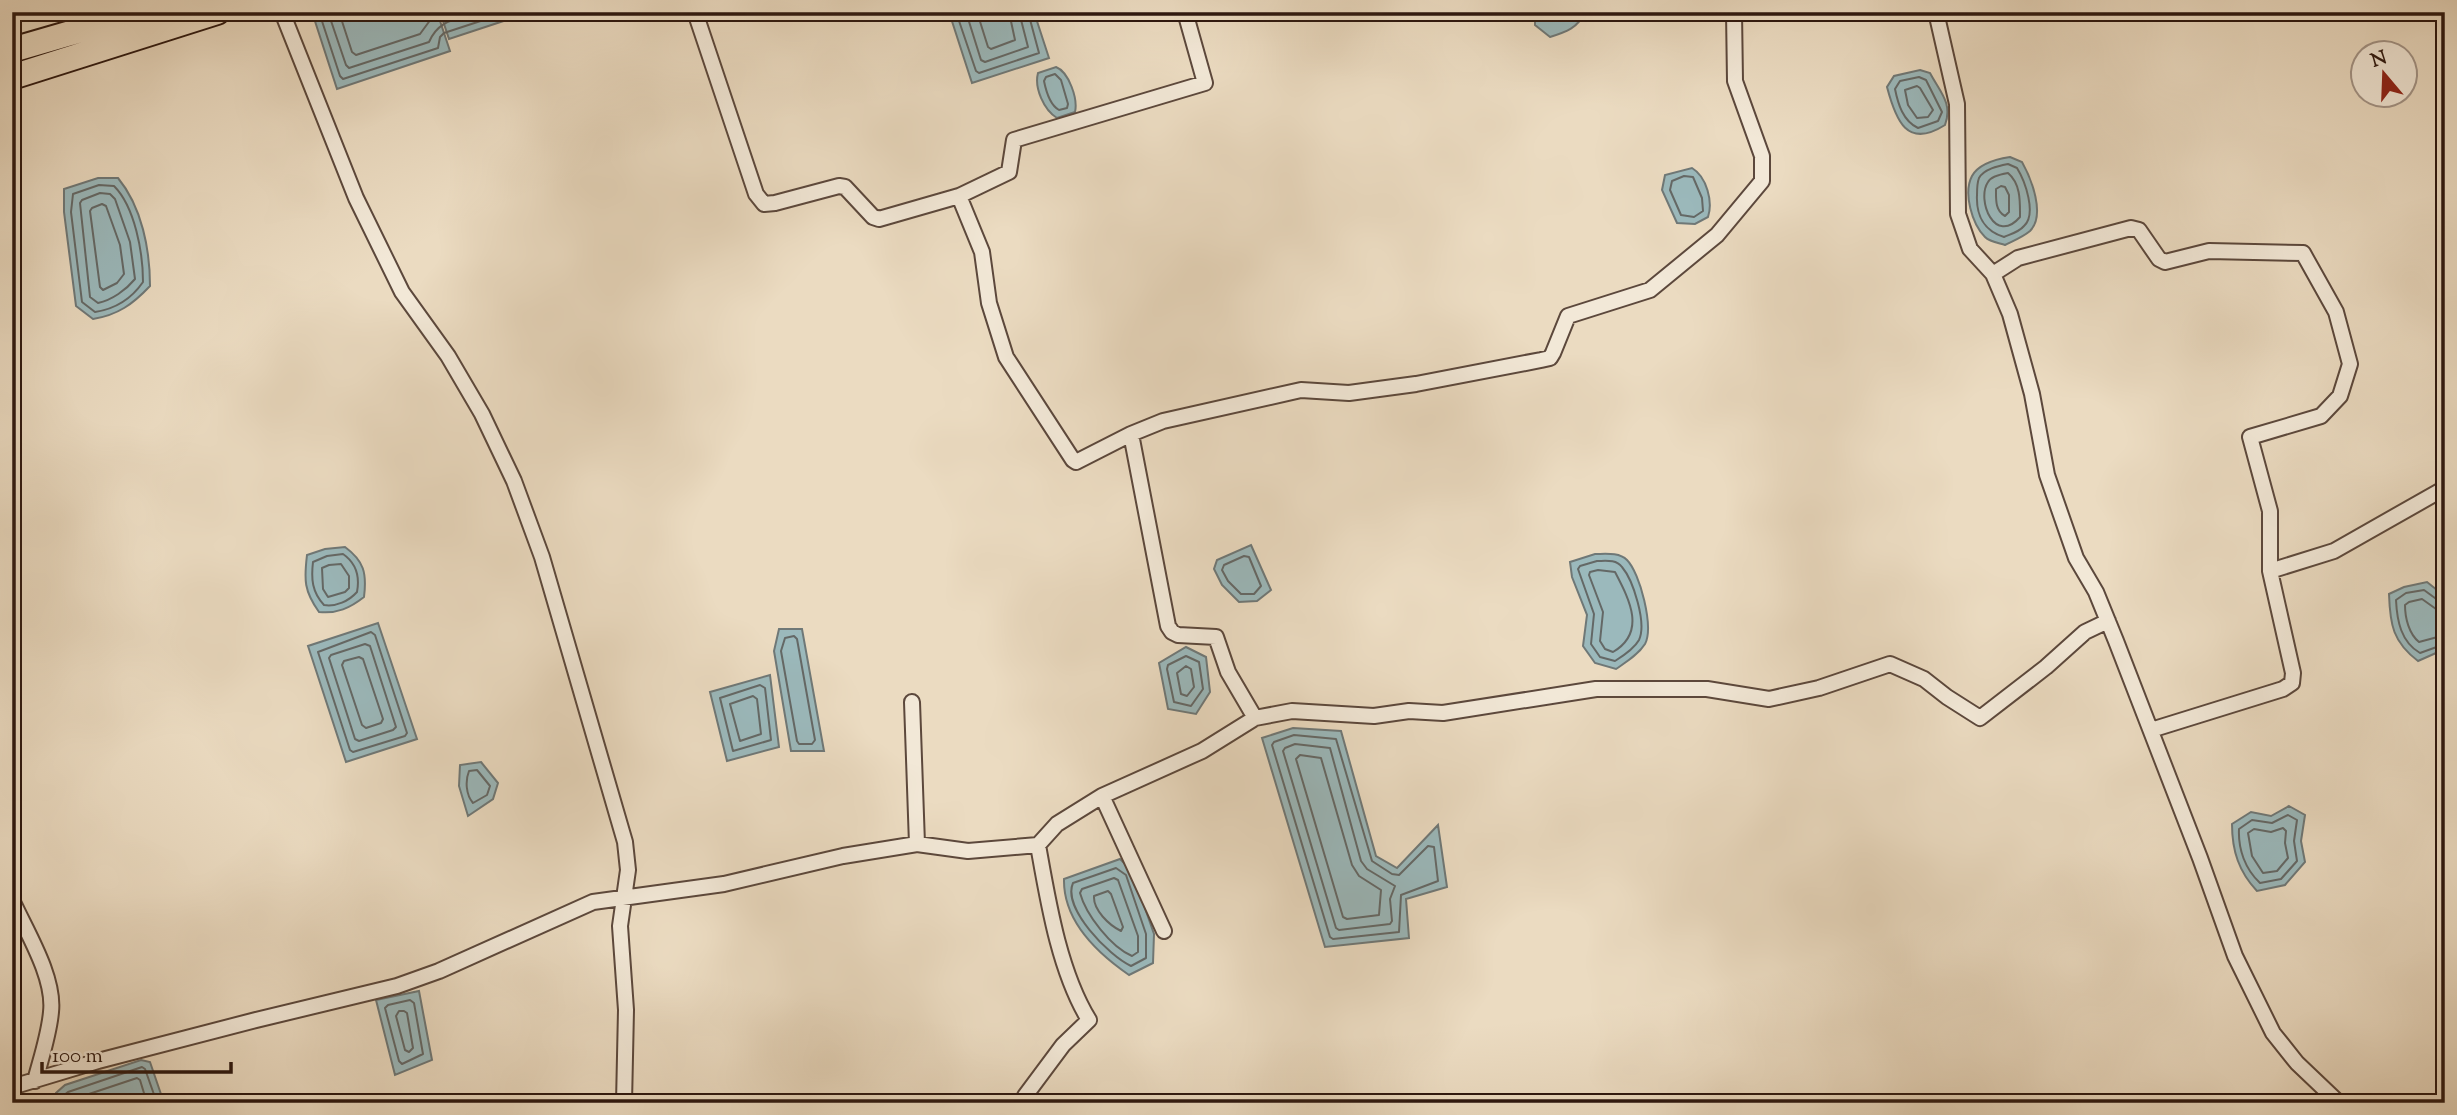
<svg xmlns="http://www.w3.org/2000/svg" width="2457" height="1115" font-family="'Sorts Mill Goudy',serif">
<style>
.water{fill:#9bb9bc;stroke:#6f7877;stroke-width:2}
.lines{fill:none;stroke-linecap:round;stroke-linejoin:round}
.shore{stroke:#646866;stroke-width:2}
.minor-casing{stroke:#5c483c;stroke-width:18}
.trunk-casing{stroke:#2d170f;stroke-width:28}
.minor{stroke:#f2e8d7;stroke-width:14}
.trunk{stroke:#ebdbc1;stroke-width:24}
</style>
<rect width="100%" height="100%" fill="#ebdbc1"/>
<filter id="stains"><feTurbulence type="fractalNoise" baseFrequency=".00286" numOctaves="4"/><feColorMatrix values="0 0 0 0 .2 0 0 0 0 .09 0 0 0 0 .02 0 0 0 .5 -.17"/></filter>
<radialGradient id="worn" r=".72"><stop offset=".6" stop-color="#630" stop-opacity="0"/><stop offset="1" stop-color="#630" stop-opacity=".3"/></radialGradient>
<path class="water" d="M312,12h125l13,39 -113,38z
M440,12h91l-82,27z
M949,12h85l15,46 -77,25z
M1535,12h50c-7,16 -19,20 -35,25l-15,-12z
M1056,67c13,5 22,32 19,45l-18,6c-13,-8 -23,-30 -19,-45z
M1920,70l10,3c10,19 23,30 15,52 -38,24 -49,-4 -58,-38l7,-11z
M2010,157l12,5c9,16 24,53 8,69 -7,6 -17,10 -25,14 -6,-2 -15,-3 -20,-8 -13,-13 -22,-44 -13,-61 7,-13 25,-17 38,-19z
M1692,168c15,9 21,34 16,49l-13,7 -18,-1 -15,-33 3,-15z
M98,178h20c24,29 32,72 32,108 -17,18 -32,29 -57,33l-17,-13 -12,-94v-23z
M1251,545l20,45 -14,11 -18,1 -17,-17 -8,-16 3,-9z
M345,547c19,14 22,26 19,50 -14,11 -27,17 -45,15 -15,-21 -15,-32 -12,-57l18,-6z
M1595,554c10,0 24,-2 32,6 13,13 27,67 18,84 -7,11 -19,18 -29,25l-21,-6 -12,-17 4,-31 -15,-38 -2,-15z
M2427,582l15,12 3,20v35l-27,12c-25,-19 -28,-36 -29,-67l15,-7z
M378,623l39,116 -71,23 -38,-116z
M779,629h23l22,122h-33l-17,-100z
M1186,647l20,10 4,35 -14,22 -28,-5 -9,-46z
M770,675l9,72 -52,14 -17,-69z
M1293,728l48,3 35,125 21,12 41,-43 9,62 -41,12 3,39 -84,9 -63,-209z
M481,762l17,21 -5,16 -25,17 -9,-30 1,-21z
M2289,806l16,9 -4,26 4,21 -20,23 -28,6c-18,-19 -25,-40 -25,-67l19,-12 20,4z
M1120,859l12,12 22,63 -1,29 -24,12c-32,-22 -66,-54 -65,-96z
M419,991l13,69 -37,15 -19,-75z
M141,1060l9,2 14,41h-107l-1,-10 9,-8z"/>
<g class="lines">
<path class="shore" d="M319,12l21,64 3,3 95,-31 2,-11 4,-4 64,-21
M328,12l18,53 3,3 80,-26c10,-23 27,-22 50,-30
M339,12l13,40 4,3 64,-21 11,-15 14,-7
M956,12l20,59 3,2 60,-20 -11,-41
M966,12l15,48 4,2 43,-15 -9,-35
M977,12l11,35 3,2 24,-9 -6,-28
M1055,74l6,6 7,24 -1,4 -8,2c-9,-5 -13,-19 -15,-29l2,-4z
M1919,77l7,3 16,32 -4,9 -20,7c-15,-7 -20,-24 -23,-39l5,-8z
M1917,86l3,2 13,22 -5,7 -11,1 -9,-13 -3,-15z
M2008,164l9,4c8,13 20,46 7,58 -5,6 -13,8 -20,11 -20,-6 -28,-22 -27,-42 0,-5 0,-12 2,-17 5,-9 19,-12 29,-14z
M2008,173c13,11 12,29 12,44 -25,29 -44,-17 -32,-35 3,-6 14,-8 20,-9z
M1684,176l9,1 9,21 1,13 -9,6 -13,-2 -11,-25 2,-9z
M99,185l15,1c21,21 29,67 29,96 -11,16 -28,27 -48,30l-13,-10 -11,-90 2,-18z
M2001,186l4,1 4,8v17l-4,4c-10,-5 -9,-17 -9,-27z
M100,193l10,1 5,5 15,43 5,37c-9,11 -23,21 -37,24l-8,-6 -10,-94 2,-3z
M102,204l4,2 14,39 4,29 -7,9 -14,7 -3,-3 -10,-76 2,-3z
M343,554c13,9 17,22 14,38 -8,9 -21,15 -33,13 -12,-13 -13,-26 -11,-43l14,-6z
M1244,556l5,1 12,29 -7,8h-13l-13,-13 -6,-11 2,-5z
M1597,561c8,0 19,-2 25,6 11,13 25,56 17,73 -5,9 -16,16 -24,21l-15,-4 -9,-13 3,-30 -16,-45 2,-3z
M341,564l8,12v12l-4,4 -17,5 -5,-8 -1,-21 7,-3z
M1598,570l17,2c14,27 32,60 -2,80l-8,-3 -5,-8 3,-29 -14,-37 1,-3z
M2445,602l-6,-1 -15,-11 -18,3 -10,7c1,21 5,42 24,53l25,-9
M2445,610l-9,-1 -14,-10 -13,3 -4,3c0,13 4,29 14,37l26,-7
M371,632l4,3 32,98 -2,3 -52,16 -3,-2 -32,-98z
M794,636l3,3 18,101 -3,4h-13l-2,-3 -16,-90 4,-13z
M365,644l5,2 26,81 -3,3 -34,11 -4,-2 -26,-81 2,-3z
M1186,656l13,6 4,27 -12,17 -17,-4 -7,-33 1,-4z
M359,657l4,2 20,60 -2,4 -15,5 -4,-3 -20,-60 2,-4z
M1186,666l5,3 3,18 -7,9 -6,-2 -4,-21z
M760,685l5,3 6,52 -38,11 -13,-53z
M753,696l4,3 4,35 -21,7 -10,-37z
M1294,735l42,4 36,122 20,13 7,1 29,-29 6,1 4,34 -37,14 -2,37 -66,7 -3,-2 -58,-192 2,-3z
M1295,744l35,4 31,113 6,8 28,17 -5,13 2,22 -2,3 -51,6 -3,-2 -53,-177 2,-3z
M1300,755l21,3 31,107 7,11 22,14 -2,25 -32,4 -4,-2 -47,-158z
M477,770l13,16 -3,9 -14,8c-7,-8 -8,-22 -4,-32z
M2288,815l9,5 -3,21 3,20 -16,18 -21,4c-15,-14 -22,-34 -21,-54l13,-9 20,3z
M2283,828l3,3 -1,12 3,15 -11,13 -14,2 -11,-17 -4,-23 6,-4 17,3z
M1116,868l10,7 20,59v24l-15,8c-22,-10 -69,-58 -58,-83z
M1114,878l4,2 20,56v16l-6,4c-21,-9 -46,-41 -52,-63l2,-4z
M1108,891l3,3 12,33 -2,4c-12,-6 -28,-21 -27,-35z
M410,1000l4,3 9,51 -21,10 -3,-3 -14,-53 3,-3z
M399,1011h5l3,2 6,35 -4,4 -4,-2 -9,-34z
M63,1103v-7l5,-4 74,-25 3,2 12,34
M72,1103l2,-4 63,-21 3,2 7,23"/>
<defs>
<path id="minor" d="M282,12l74,186 46,94 46,64 34,58 32,67 28,76 83,285 3,28 -8,56 6,84 -2,93
M695,12l61,182 8,10 11,-1 64,-17 6,1 28,30 6,2 80,-23 50,-24 5,-32 191,-57 -20,-71
M1936,12l21,92 1,110 12,35 23,25 17,40 22,80 15,81 29,83 20,34 20,49 84,217 35,98 38,77 24,30 42,40
M959,196l23,56 7,51 17,54 67,103 3,2 55,-28 32,-13 138,-31 48,3 67,-9 125,-24 9,-2 3,-5 15,-37 82,-26 67,-55 45,-54v-25l-27,-75 -1,-69
M1993,274l25,-16 113,-30 8,2 20,29 6,3 44,-11 94,2 33,59 14,52 -10,32 -19,20 -71,21 20,74v60l23,102 -1,10 -9,6 -132,41
M1131,434l37,192 4,6 6,3 38,2 12,35 27,46
M2270,571l64,-20 111,-63
M912,702l5,142
M1102,796l62,135
M1038,845l19,-21 45,-28 100,-45 53,-33 37,-7 82,5 35,-5 34,2 153,-24h111l62,10 50,-11 71,-24 34,15 23,18 33,21 66,-51 39,-35 23,-11
M12,900c14,31 43,77 39,112 -2,23 -10,46 -16,69
M12,1087l86,-26 158,-41 141,-34 42,-15 154,-69 131,-18 119,-28 74,-12 51,7 70,-6c10,56 21,126 51,175l-26,25 -38,51 -1,7"/>
<path id="trunk" d="M12,50l131,-38
M12,77l205,-65"/>
</defs>
<use href="#minor" class="minor-casing"/>
<use href="#trunk" class="trunk-casing"/>
<use href="#minor" class="minor"/>
<use href="#trunk" class="trunk"/>
</g>
<rect width="2457" height="1115" fill="none" stroke="#ebdbc1" stroke-width="42"/>
<rect x="14" y="14" width="2429" height="1087" fill="none" stroke="#2d170f" stroke-width="3.5"/>
<rect x="21" y="21" width="2415" height="1073" fill="none" stroke="#2d170f" stroke-width="2"/>
<g transform="translate(2384 74) rotate(341)"><circle r="33" fill="#f2e8d7" stroke="#a39487" stroke-width="2"/>
<path d="M0-5L12 26L0 18L-12 26Z" fill="#8f2418"/>
<text y="-10" font-size="19" font-weight="bold" text-anchor="middle" fill="#2d170f">N</text>
</g>
<path d="M42 1062v10h189v-10" fill="none" stroke="#2d170f" stroke-width="3.5"/>
<text x="52" y="1062" font-size="21" fill="#2d170f" stroke="#f2e8d7" stroke-width="5" paint-order="stroke">100 m</text>
<rect width="100%" height="100%" filter="url(#stains)"/>
<rect width="100%" height="100%" fill="url(#worn)"/>
</svg>
